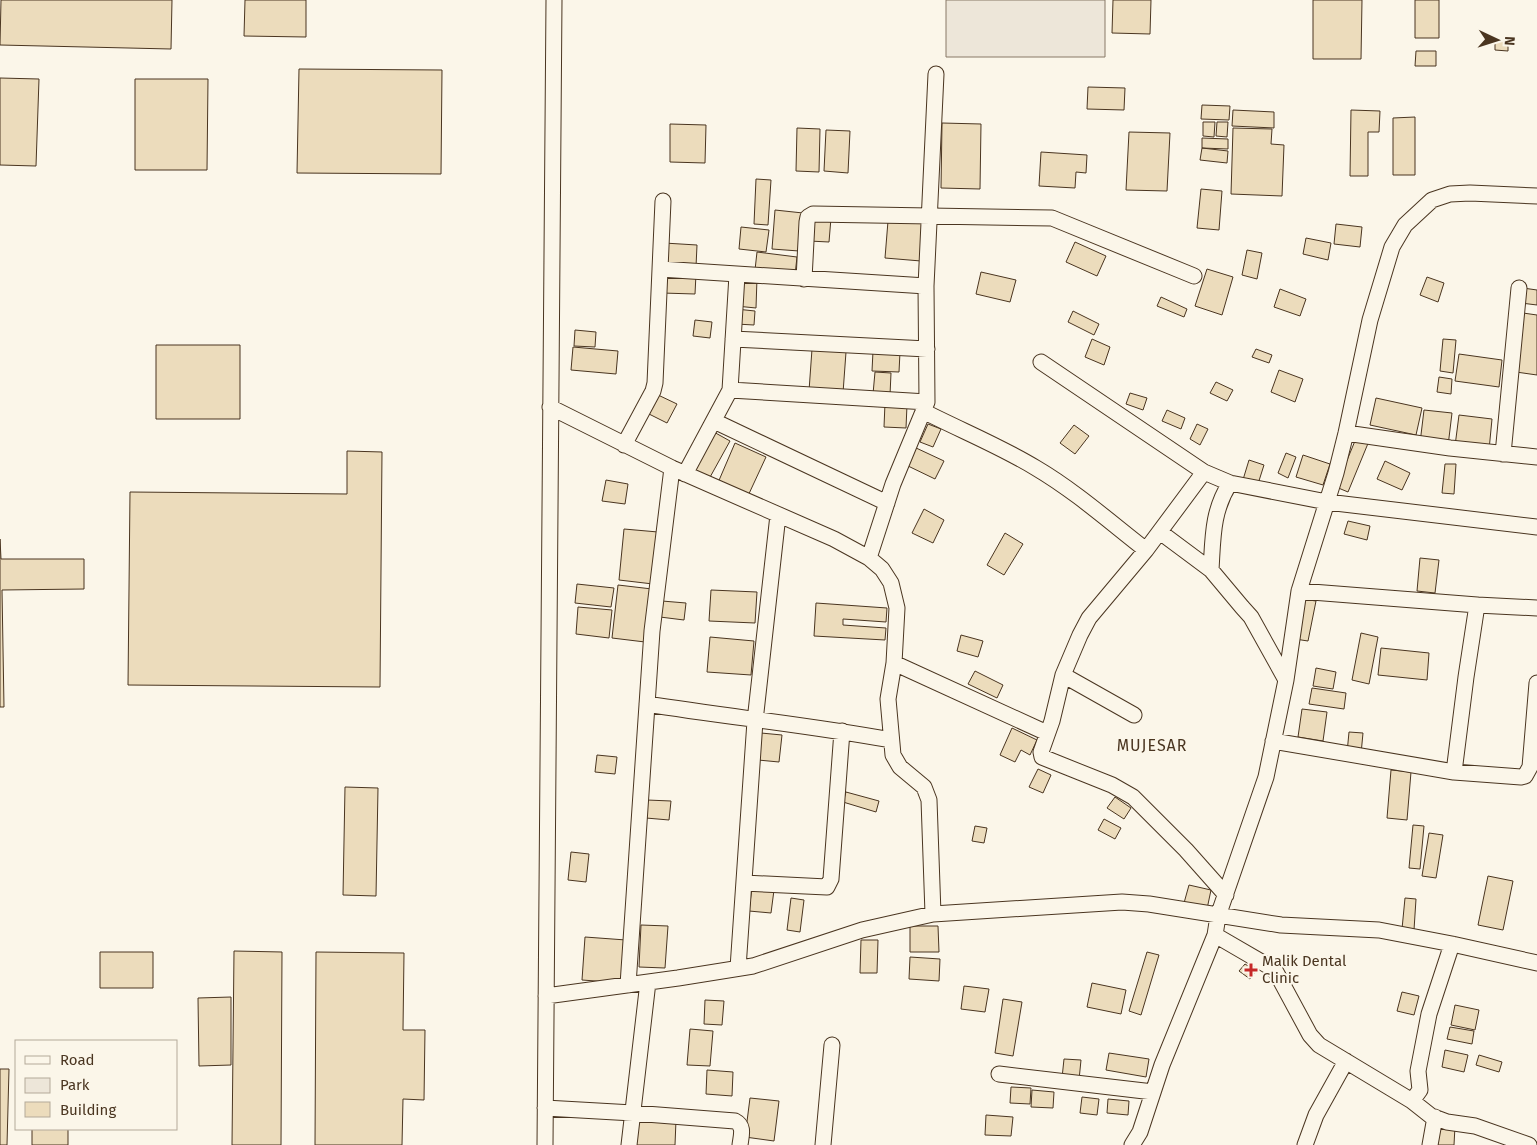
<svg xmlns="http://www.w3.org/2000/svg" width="1537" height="1145" font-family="'Fira Sans',sans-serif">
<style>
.green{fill:#ede6d9;stroke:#887966}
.building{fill:#ecdcbc;stroke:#4a3520}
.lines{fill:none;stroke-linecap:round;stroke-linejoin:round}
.minor-casing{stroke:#4a3520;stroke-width:17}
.minor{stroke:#fbf6e9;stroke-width:15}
.poi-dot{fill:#c62828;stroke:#fbf6e9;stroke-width:2}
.labels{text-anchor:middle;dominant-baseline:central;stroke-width:4;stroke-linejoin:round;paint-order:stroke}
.poi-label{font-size:15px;fill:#4a3520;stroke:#fbf6e9;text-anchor:start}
.neighbourhood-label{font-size:16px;letter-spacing:1px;fill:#4a3520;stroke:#fbf6e9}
</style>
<rect width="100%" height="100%" fill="#fbf6e9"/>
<path class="green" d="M946,0h159v57h-159z"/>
<path class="building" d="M1,0h171l-1,49 -171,-4z
M245,0h61v37l-62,-1z
M1113,0h38l-1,34 -38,-1z
M1313,0h49l-1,59h-48z
M1415,0h24v38h-24z
M1495,40h13v11l-13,-1z
M1416,51h20v15h-21z
M299,69l143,1 -1,104 -144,-1z
M0,78l39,1 -3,87 -36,-1z
M135,79h73l-1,91h-72z
M1088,87l37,1 -1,22 -37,-1z
M1202,105l28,1 -1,14 -28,-1z
M1233,110l41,2v16l-42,-2z
M1351,110l29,1 -1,21h-11v44h-18z
M1415,117v58h-22v-57z
M1203,122h12l-1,15 -11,-1z
M1217,122h11l-1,15 -11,-1z
M942,123l39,1 -1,65 -39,-1z
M670,124l36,1 -1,38 -35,-1z
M797,128l23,1 -1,43 -23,-1z
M1233,128l39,1 -1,15 13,1 -2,51 -51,-2z
M826,130l24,1 -2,42 -24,-2z
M1129,132l41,1 -3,58 -41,-1z
M1202,138l26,1v10l-26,-1z
M1202,148l26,3 -1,12 -27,-3z
M1041,152l46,3 -1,18 -10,-1 -1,16 -36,-2z
M756,179l15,1 -3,45 -14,-1z
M1201,189l21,2 -3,39 -22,-2z
M775,210l28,3 -4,38 -27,-2z
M811,216l20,2 -2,24 -20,-1z
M888,221l35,2 -2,38 -36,-3z
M1336,224l26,3 -2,20 -26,-3z
M741,227l28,3 -3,22 -27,-3z
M1306,238l25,5 -3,17 -25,-6z
M1075,242l31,14 -9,20 -31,-14z
M664,243l33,2 -1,22 -34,-2z
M1247,250l15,3 -5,26 -15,-4z
M757,252l40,5 -2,18 -40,-5z
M1207,269l26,8 -11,38 -27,-9z
M981,272l35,8 -6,22 -34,-8z
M663,273l33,1 -1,20 -33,-1z
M738,277l19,1 -1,30 -20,-2z
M1427,277l17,6 -6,19 -18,-7z
M1523,288l14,2v15l-16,-2z
M1280,289l26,10 -6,17 -26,-9z
M1161,297l26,12 -3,8 -27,-11z
M736,309l19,2 -1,14 -18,-1z
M1073,311l26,13 -5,11 -26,-13z
M1523,313l14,2v60l-21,-3z
M695,320l17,2 -2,16 -17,-2z
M575,330l21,2 -1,15 -21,-1z
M1092,339l18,8 -6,18 -19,-8z
M1443,339l13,1 -3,33 -13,-2z
M156,345h84v74h-84z
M573,347l45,4 -2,23 -45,-4z
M812,349l34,3 -3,41 -34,-2z
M1256,349l16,6 -3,8 -17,-6z
M873,351l27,1 -1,20 -27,-1z
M1459,354l43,6 -3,27 -44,-6z
M1279,370l24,9 -8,23 -24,-10z
M875,372l16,1 -1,22 -17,-1z
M1439,377l13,2 -1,15 -14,-2z
M1216,382l17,8 -6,11 -17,-8z
M1130,393l17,5 -4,12 -17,-6z
M656,394l21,10 -10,19 -20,-10z
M1376,398l46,10 -6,27 -46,-10z
M885,403l22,2 -1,23 -22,-1z
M1167,410l18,8 -4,11 -19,-8z
M1424,410l28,3 -4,33 -28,-3z
M1459,415l33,4 -3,31 -34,-4z
M928,424l13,5 -8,18 -13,-5z
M1197,424l11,5 -8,16 -10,-6z
M1074,425l15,11 -14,18 -15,-11z
M712,431l18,10 -21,38 -18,-10z
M1357,436l12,5 -21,51 -12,-5z
M735,443l31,14 -19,41 -30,-13z
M914,447l30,14 -9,18 -29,-14z
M347,451l35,1 -2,235 -252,-2 2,-193 217,2z
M1286,453l10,4 -8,21 -10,-5z
M1303,455l27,9 -7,21 -27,-8z
M1249,460l15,5 -7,22 -15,-4z
M1385,461l25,12 -8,17 -25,-11z
M1445,464h11l-2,30 -12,-1z
M606,480l22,4 -3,20 -23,-3z
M924,509l20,11 -11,23 -21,-10z
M1348,521l22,5 -3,14 -23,-6z
M624,529l34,3 -5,52 -34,-4z
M1005,533l18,11 -19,31 -17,-10z
M0,539l1,20h83v30l-82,1 2,117h-4z
M1420,558l19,2 -4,33 -18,-2z
M577,584l37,4 -3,19 -36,-4z
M618,585l34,4 -7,53 -33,-4z
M711,590l46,2 -2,31 -46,-2z
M1302,599l14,2 -8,40 -13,-2z
M662,601l24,2 -2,17 -24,-3z
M816,603l71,5 -1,14 -43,-3v6l43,3 -1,12 -71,-4z
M578,607l34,3 -3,28 -33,-4z
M1361,633l17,4 -9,47 -17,-4z
M961,635l22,6 -5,16 -21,-6z
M710,637l44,4 -3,34 -44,-3z
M1381,648l48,5 -2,27 -49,-5z
M1316,668l20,4 -3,17 -20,-3z
M975,671l28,14 -6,13 -29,-14z
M1312,688l34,5 -2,16 -35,-5z
M1302,709l25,3 -4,29 -25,-4z
M1012,728l25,12 -7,15 -9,-5 -6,12 -15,-7z
M1349,732l14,1 -2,21 -14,-1z
M761,733l21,2 -3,27 -21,-2z
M597,755l20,2 -2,17 -20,-2z
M1038,769l13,6 -8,18 -14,-6z
M1391,770l20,2 -4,48 -20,-2z
M345,787l33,1 -2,108 -33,-1z
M846,792l33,9 -3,11 -33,-10z
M1115,797l16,11 -7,11 -17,-11z
M647,800l24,1 -2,19 -23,-2z
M1104,819l17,9 -6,11 -17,-9z
M1413,825l11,1 -4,43 -11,-1z
M975,826l12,2 -3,15 -12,-2z
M1429,833l14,2 -7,43 -14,-2z
M571,852l18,2 -3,28 -18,-2z
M1488,876l25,5 -10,49 -25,-5z
M1189,885l22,5 -4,19 -23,-6z
M752,887l22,3 -3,23 -22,-2z
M791,898l13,2 -4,32 -13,-2z
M1405,898l11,1 -2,31 -12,-1z
M641,925l27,1 -3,42 -26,-1z
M910,926h28l1,26h-29z
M585,937l41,3 -3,43 -41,-3z
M861,940h17l-1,33h-17z
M234,951l48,1 -1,193h-49z
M100,952h53v36h-53z
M316,952l88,1 -1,77h22l-1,70 -21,-1 -1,46h-87z
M1147,952l12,3 -18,60 -12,-4z
M910,957l30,2 -1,22 -30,-2z
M1245,964l11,7 -6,8 -11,-8z
M1092,983l34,7 -5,24 -34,-7z
M964,986l25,3 -4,23 -24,-3z
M1402,992l17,4 -5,19 -17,-4z
M231,997v68l-32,1 -1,-68z
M1003,999l19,3 -9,54 -18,-3z
M705,1000l19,1 -2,24 -18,-1z
M1455,1005l24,5 -4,20 -24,-5z
M1450,1027l24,4 -2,13 -25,-5z
M690,1029l23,2 -3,35 -23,-1z
M1445,1050l23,5 -4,17 -22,-5z
M1109,1053l40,6 -3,18 -40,-7z
M1479,1055l23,7 -3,10 -23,-7z
M1064,1059l17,1 -2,20 -17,-2z
M0,1069h9l-2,76h-7z
M707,1070l26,2 -1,24 -26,-2z
M1011,1087l20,1 -1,16 -20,-1z
M1032,1090l22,2 -1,16 -22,-1z
M1082,1097l17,2 -2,16 -17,-2z
M750,1098l29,3 -5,40 -29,-4z
M1108,1099l21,2 -1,14 -21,-2z
M986,1115l27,2 -2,19 -26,-1z
M637,1118l39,2 -1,25h-40z
M1434,1126h21l-1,19h-21z
M32,1129h36v16h-36z"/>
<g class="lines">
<defs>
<path id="minor" d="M660,269l266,17
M804,279l3,-57 1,-5 5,-3 239,4 142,58
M733,339l194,10
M1041,362l163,110 26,11 97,19 210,25
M730,390l197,12 -34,82 -24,74
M927,402l-1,-116 10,-212
M550,407l122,61 162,71 35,19 13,11 9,14 6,25 -3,55 -6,36 5,56 7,12 24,20 5,13 4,114
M923,411c37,19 77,35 113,57 39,23 74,54 110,82
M714,421l173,82
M1346,433l104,15 87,9
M624,445l29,-54 2,-8 8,-182
M1503,454l16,-166
M1204,472l-58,78 -57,68 -9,17 -17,40 -11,46 -11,31 1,5 70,28 21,12 53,53 40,45
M685,474l45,-84 7,-115
M1160,532l51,38 31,37 9,10 35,63
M1211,570c2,-32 1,-59 19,-87
M1299,591l178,14 60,3
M894,663l153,70
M1063,675l71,40
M647,704c81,13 163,21 244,36
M1273,741l181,31 67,5 4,-1 5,-9 7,-84
M1454,772l12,-95 11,-72
M744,883l83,4 4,-8 11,-148
M1215,935l55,32 6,5 34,63 9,10 93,56 8,-11 -2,-19 11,-57 23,-70
M738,968l17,-247 23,-206
M628,985l24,-354 20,-163
M546,996l132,-18 75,-12 109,-36 71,-16 189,-12 27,2 132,21 98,5 73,14 85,19
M999,1074l154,18
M1412,1101l19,15 16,6 28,4 54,19
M545,1108l88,5 102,8c10,5 6,15 5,24
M545,1145l9,-1145
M629,1145l19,-163
M823,1145l9,-100
M1132,1145l8,-13 22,-67 53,-130 3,-19 48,-139 20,-97 13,-89 37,-118 10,-40 24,-113 22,-73 13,-22 27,-25 18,-6 20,-1 67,3
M1305,1145l11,-30 30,-54
M1430,1145l5,-28"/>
</defs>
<use href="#minor" class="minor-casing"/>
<use href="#minor" class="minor"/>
</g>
<path class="poi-dot" d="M1248.5 962.5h5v5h5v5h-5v5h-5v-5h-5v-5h5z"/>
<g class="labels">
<g class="poi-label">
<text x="1262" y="961">Malik Dental<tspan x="1262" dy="17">Clinic</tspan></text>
</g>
<g class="neighbourhood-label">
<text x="1152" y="745">MUJESAR</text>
</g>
</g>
<rect x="15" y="1040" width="162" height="90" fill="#fbf6e9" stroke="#b4a999"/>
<rect x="25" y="1056" width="25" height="8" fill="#fbf6e9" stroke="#b4a999"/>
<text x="60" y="1065" font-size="15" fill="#4a3520">Road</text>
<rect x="25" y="1078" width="25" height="15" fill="#ede6d9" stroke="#b4a999"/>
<text x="60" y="1090" font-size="15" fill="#4a3520">Park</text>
<rect x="25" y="1102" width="25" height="15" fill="#ecdcbc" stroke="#b4a999"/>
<text x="60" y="1115" font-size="15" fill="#4a3520">Building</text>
<g transform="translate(1497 40) rotate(94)" stroke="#fbf6e9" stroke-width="4" paint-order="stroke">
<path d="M0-4L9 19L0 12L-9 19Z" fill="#4a3520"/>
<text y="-8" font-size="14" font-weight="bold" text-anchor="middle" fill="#4a3520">N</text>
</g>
</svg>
